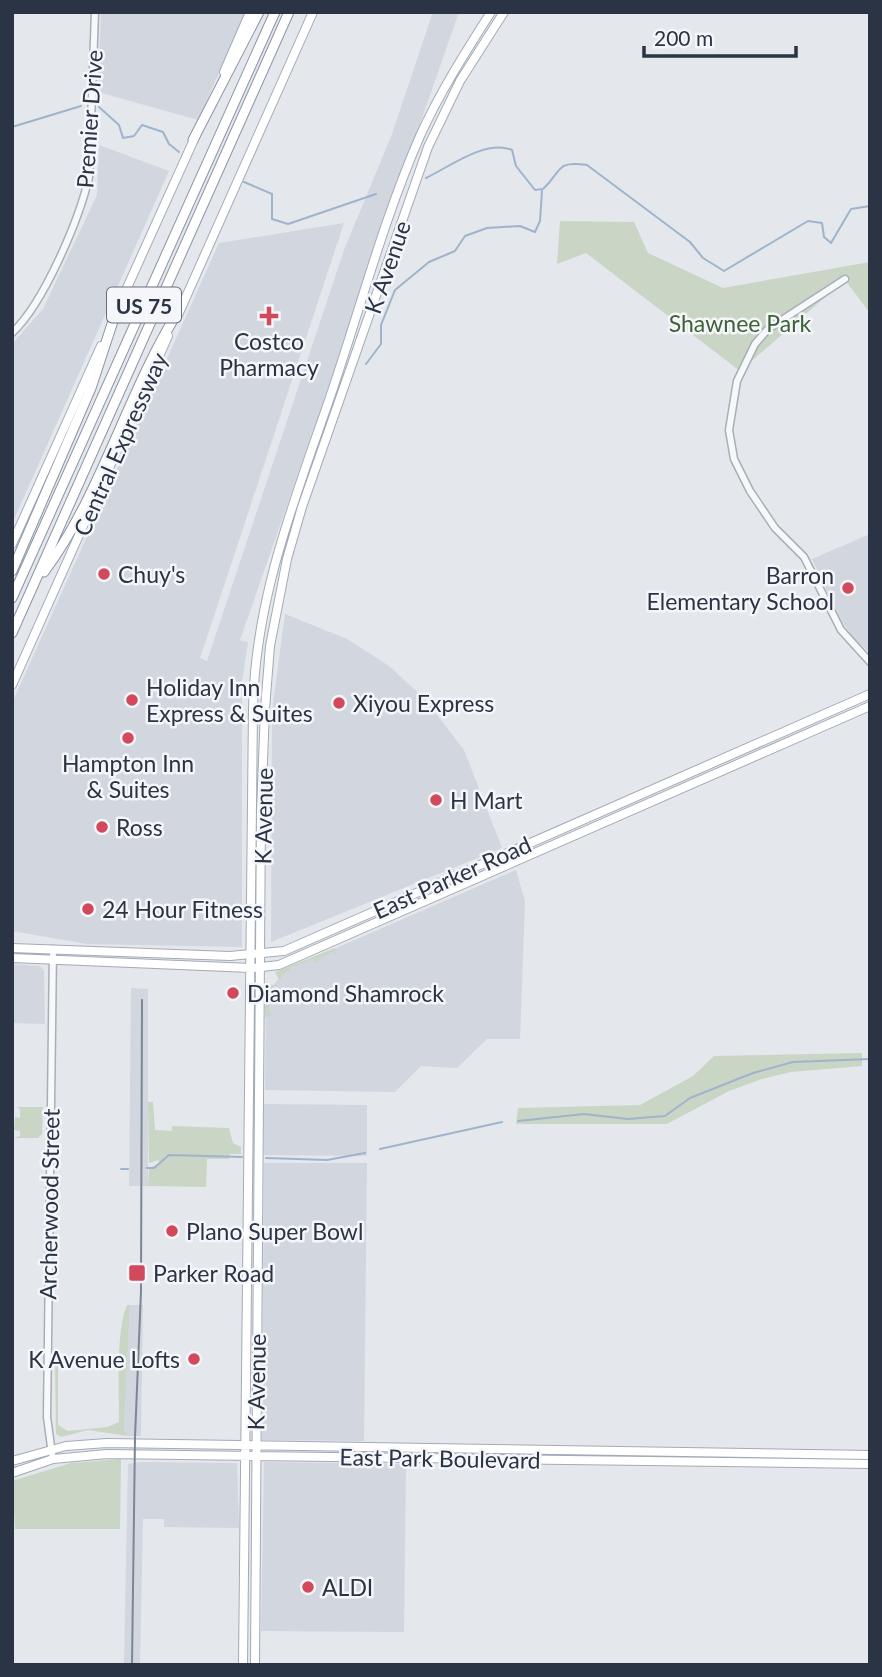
<svg xmlns="http://www.w3.org/2000/svg" width="882" height="1677" font-family="Lato,sans-serif">
<style>
.built{fill:#d2d6de}
.green{fill:#c9d6c5}
.lines{fill:none;stroke-linecap:round;stroke-linejoin:round}
.stream{stroke:#9fb4cc;stroke-width:2}
.minor-casing{stroke:#a9aeb7;stroke-width:9}
.major-casing{stroke:#a3abb8;stroke-width:10}
.highway-casing{stroke:#8b94a3;stroke-width:11}
.minor{stroke:#f7f8fa;stroke-width:6}
.major{stroke:#fff;stroke-width:8}
.highway{stroke:#fff;stroke-width:9}
.tram{stroke:#7d8696;stroke-width:2}
.poi-dot{fill:#d1495b;stroke:#f4f6f9;stroke-width:2.5}
.labels{text-anchor:middle;dominant-baseline:central;stroke-width:5;stroke-linejoin:round;paint-order:stroke}
.shield{fill:#f4f6f9;stroke:#676e7b;stroke-width:2}
.shield-label{font-size:21px;font-weight:bold;fill:#2b3445}
.street-label{font-size:23px;fill:#2b3445;stroke:#f4f6f9}
.park-label{font-size:23px;fill:#3f6138;stroke:#f4f6f9}
.poi-label{font-size:23px;fill:#2b3445;stroke:#f4f6f9;text-anchor:start}
</style>
<rect width="100%" height="100%" fill="#e4e7ec"/>
<path class="built" d="M101,12h145l-48,108 -100,-28z
M433,12h26l-219,628 8,2 -6,40v265l-155,-3 -75,-13v-228l207,-460 125,-20 -144,435 7,3 137,-411 48,-116z
M99,145l70,26 -157,353v-180l31,-35 54,-114z
M870,534v119l-18,-16 -12,-19 -28,-59z
M285,614l62,25 42,27 35,32 40,52 38,98 -231,94 1,-231z
M516,870l9,31 -5,138h-33l-30,29 -36,-2 -26,26 -130,-2 1,-97 22,-24z
M12,964l28,2 4,5 1,53 -33,-1z
M131,988l17,1v197h-19z
M264,1104l103,1v51l-103,-1z
M264,1163h103l-3,278 -102,-1z
M130,1305h13l-2,131h-13l-4,-6z
M143,1462l94,1 2,65 -75,-1v-8h-21l-3,146h-16l4,-201z
M264,1462l142,2 -2,168 -143,-1z"/>
<path class="green" d="M560,221l74,1 14,31 75,35 147,-26v51l-25,-33 -105,91 -154,-118 -29,11z
M335,948l1,8 -3,-4 -15,7v4l-5,-4 -23,9 1,4 -4,-1 -16,19 -2,22 4,3 -8,2v-35l9,4 5,-6 -4,-8z
M862,1053v13l-71,6 -29,7 -33,12 -62,33h-151l2,-16 122,-3 53,-29 21,-20z
M148,1102h5l2,28 17,1v-5l57,2 4,15 8,4v7h-11l-1,5h-22l-1,28 -58,-1 1,-18 11,-5 -2,-3 -9,3z
M17,1107h26l-1,27 -4,4h-24l6,-2v-5l-6,-1 1,-13 5,1v-9z
M127,1305h3l-6,125 4,6 -40,-6 -27,7 -5,-3 -1,-72h3v63l10,6 39,-4 12,-5c0,-33 -3,-91 8,-117z
M121,1459l-1,70h-105l-3,-48 59,-18z"/>
<g class="lines">
<path class="stream" d="M99,107l20,18 4,13 11,-2 8,-11 21,7 6,12 10,8
M12,127l69,-21
M426,178c23,-11 60,-39 86,-28l4,16 19,24 8,-1c19,-17 12,-29 44,-24l103,77 13,16 21,13 84,-50 14,2 2,14 7,6 20,-34 19,-3
M244,182l28,12v25l16,5 88,-30
M366,364l15,-20v-19l14,-35 34,-28 26,-11 10,-15 22,-8 33,-2 15,6 5,-11 2,-30
M518,1121l66,-7 44,5 37,-3 25,-18 63,-25 40,-11 77,-3
M380,1149l122,-27
M266,1158l61,2 38,-7
M147,1168h7l15,-13 73,2
M121,1169h7"/>
<defs>
<path id="minor" d="M845,279l-77,50 -13,15 -18,37 -8,49 5,29 16,32 25,37 29,29 37,73 29,32
M12,333c32,-30 67,-113 77,-156l6,-165
M52,1454l-5,-37 6,-468"/>
<path id="major" d="M224,72l26,-60
M178,315l135,-303
M112,321l84,-186
M12,544l89,-198
M12,685l156,-349
M12,948l218,8 54,-5 586,-257
M12,958l239,10 28,-3 591,-259
M12,1461l54,-15 41,-3 763,12
M12,1473l41,-14 54,-5 763,10
M243,1665l10,-957c2,-106 39,-202 74,-302 31,-89 55,-183 93,-270 20,-44 45,-83 71,-124
M255,1665l6,-852 4,-104 5,-63 17,-87 15,-52 126,-360 32,-66 44,-69"/>
<path id="highway" d="M193,140l66,-128
M12,571l79,-183 24,-73
M44,572c58,-78 83,-179 135,-262
M12,598l263,-586
M12,633l277,-621"/>
</defs>
<use href="#minor" class="minor-casing"/>
<use href="#major" class="major-casing"/>
<use href="#highway" class="highway-casing"/>
<use href="#minor" class="minor"/>
<use href="#major" class="major"/>
<use href="#highway" class="highway"/>
<path class="tram" d="M132,1665l3,-228 6,-146 1,-291"/>
</g>
<g class="poi-dot">
<path d="M265.5 305.5h7v7h7v7h-7v7h-7v-7h-7v-7h7z"/>
<circle cx="104" cy="574" r="7"/>
<circle cx="848" cy="588" r="7"/>
<circle cx="132" cy="700" r="7"/>
<circle cx="339" cy="703" r="7"/>
<circle cx="128" cy="738" r="7"/>
<circle cx="436" cy="800" r="7"/>
<circle cx="102" cy="827" r="7"/>
<circle cx="88" cy="909" r="7"/>
<circle cx="233" cy="993" r="7"/>
<circle cx="172" cy="1231" r="7"/>
<rect x="128" y="1264" width="18" height="18" rx="3.5"/>
<circle cx="194" cy="1359" r="7"/>
<circle cx="308" cy="1587" r="7"/>
</g>
<g class="labels">
<rect class="shield" x="107" y="287.5" width="74" height="35" rx="5"/>
<g class="shield-label">
<text x="144" y="305">US 75</text>
</g>
<g class="street-label">
<text transform="translate(89 119) rotate(-86)">Premier Drive</text>
<text transform="translate(387 267) rotate(-71)">K Avenue</text>
<text transform="translate(120 444) rotate(-66)">Central Expressway</text>
<text transform="translate(263 816) rotate(-89)">K Avenue</text>
<text transform="translate(452 877) rotate(-24)">East Parker Road</text>
<text transform="translate(49 1204) rotate(-89)">Archerwood Street</text>
<text transform="translate(256 1382) rotate(-89)">K Avenue</text>
<text transform="translate(440 1458) rotate(1)">East Park Boulevard</text>
</g>
<g class="park-label">
<text x="740" y="323">Shawnee Park</text>
</g>
<g class="poi-label">
<text x="269" y="341" text-anchor="middle">Costco<tspan x="269" dy="26">Pharmacy</tspan></text>
<text x="118" y="574">Chuy's</text>
<text x="834" y="575" text-anchor="end">Barron<tspan x="834" dy="26">Elementary School</tspan></text>
<text x="146" y="687">Holiday Inn<tspan x="146" dy="26">Express &amp; Suites</tspan></text>
<text x="353" y="703">Xiyou Express</text>
<text x="128" y="763" text-anchor="middle">Hampton Inn<tspan x="128" dy="26">&amp; Suites</tspan></text>
<text x="450" y="800">H Mart</text>
<text x="116" y="827">Ross</text>
<text x="102" y="909">24 Hour Fitness</text>
<text x="247" y="993">Diamond Shamrock</text>
<text x="186" y="1231">Plano Super Bowl</text>
<text x="153" y="1273">Parker Road</text>
<text x="180" y="1359" text-anchor="end">K Avenue Lofts</text>
<text x="322" y="1587">ALDI</text>
</g>
</g>
<rect width="882" height="1677" fill="none" stroke="#2b3445" stroke-width="28"/>
<path d="M644 46v10h152v-10" fill="none" stroke="#2b3445" stroke-width="3.5"/>
<text x="654" y="46" font-size="21" fill="#2b3445" stroke="#f4f6f9" stroke-width="5" paint-order="stroke">200 m</text>
</svg>
